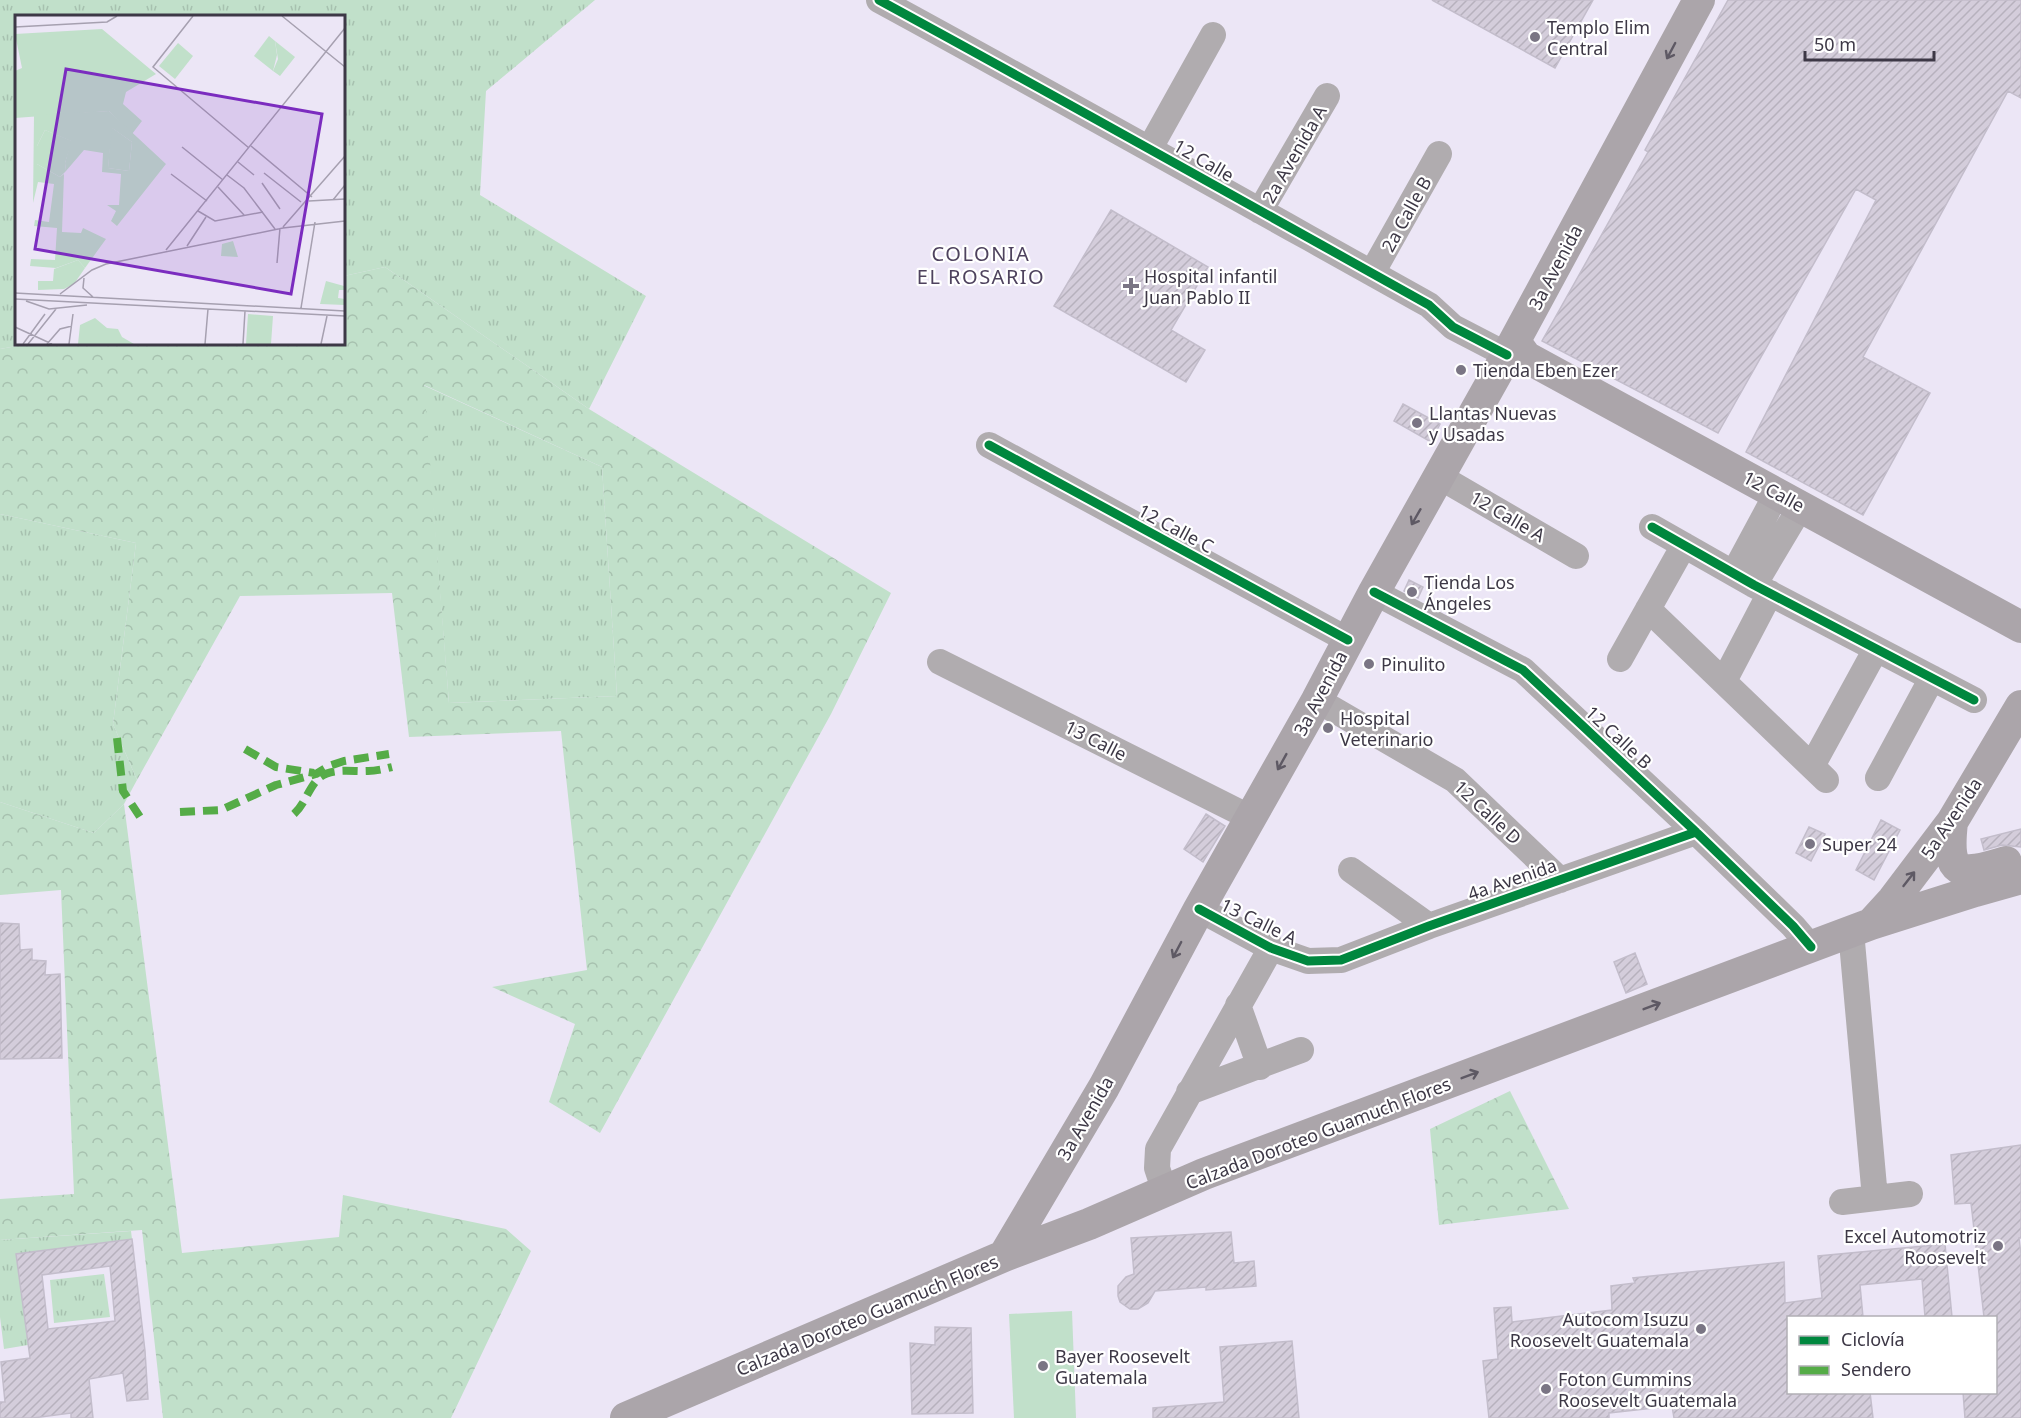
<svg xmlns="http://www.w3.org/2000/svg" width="2021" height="1418" font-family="'Noto Sans',sans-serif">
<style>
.grass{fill:url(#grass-tufts)}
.forest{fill:url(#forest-crowns);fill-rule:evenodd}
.pitch{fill:#c1e0ca}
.building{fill:url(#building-hatch);stroke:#c3bdcb;stroke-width:1.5;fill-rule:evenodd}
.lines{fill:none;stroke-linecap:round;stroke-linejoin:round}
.minor{stroke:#b0acaf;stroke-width:26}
.major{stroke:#aba5aa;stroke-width:32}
.quiet{stroke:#55ac47;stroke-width:8;stroke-dasharray:15 8;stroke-linecap:butt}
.cycleway-casing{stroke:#fff;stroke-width:13}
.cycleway{stroke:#00873e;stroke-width:9}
.oneway{stroke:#5e5964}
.poi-dot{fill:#7a7584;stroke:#fff;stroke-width:2}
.labels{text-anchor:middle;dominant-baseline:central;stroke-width:4.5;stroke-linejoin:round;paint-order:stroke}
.poi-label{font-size:18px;fill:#3d3846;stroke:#fff;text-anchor:start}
.street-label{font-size:18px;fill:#3d3846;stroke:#fff}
.neighbourhood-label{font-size:20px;letter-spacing:1.5px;fill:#4e425e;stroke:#fff}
.inset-road{fill:none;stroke:#a6a0b0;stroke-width:1.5}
.view{fill:#7b2cbf;fill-opacity:0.15;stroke:#7b2cbf;stroke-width:3}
.inset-edge{fill:none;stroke:#3d3846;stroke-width:3}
</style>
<defs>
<pattern id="grass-tufts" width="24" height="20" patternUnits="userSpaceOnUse" patternTransform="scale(1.5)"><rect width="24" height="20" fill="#c1e0ca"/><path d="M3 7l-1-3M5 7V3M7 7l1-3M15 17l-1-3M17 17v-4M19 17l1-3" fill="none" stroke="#a7c1af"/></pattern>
<pattern id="forest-crowns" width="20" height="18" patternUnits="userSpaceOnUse" patternTransform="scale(1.5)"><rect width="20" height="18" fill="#c1e0ca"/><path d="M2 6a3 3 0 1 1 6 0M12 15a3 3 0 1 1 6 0" fill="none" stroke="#a7c1af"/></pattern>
<pattern id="building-hatch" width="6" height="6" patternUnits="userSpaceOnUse" patternTransform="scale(1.5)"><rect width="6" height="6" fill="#d4cddb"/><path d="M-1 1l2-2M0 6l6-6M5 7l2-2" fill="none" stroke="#b7b1bd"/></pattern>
</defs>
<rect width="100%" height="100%" fill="#ece6f6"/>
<path class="grass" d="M0,0h595l-109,91 -6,104 166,101 -57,113 -204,-142 -41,9v-260h-328v328h12l-28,5z
M423,385l179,82 15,229 -168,7z
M0,514l136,29 -23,181 24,56 -13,24 -30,29 -94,-31z
M131,1231l1,8 -115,15 11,91 -24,4 -4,-32v-77z
M104,1274l6,43 -56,6 -4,-43z"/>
<path class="forest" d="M385,267l204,142 302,184 -60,121 -231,419 -51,-31 26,-78 -83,-37 95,-17 -26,-239 -152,6 -17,-144 -152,3 -103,184 -24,-56 23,-181 -136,-29v-165l28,-5h316v-68zM424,385l178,82 15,229 -168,7z
M0,802l94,31 30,-29 58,449 157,-16 4,-42 163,34 25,22 -80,167h-288l-21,-188 -142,10v-41l74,-5 -13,-304 -61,5z
M1510,1091l59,118 -130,16 -9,-96z"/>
<path class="pitch" d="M1072,1311l4,107h-62l-5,-104z"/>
<path class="building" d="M1432,0h161l-38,68z
M1728,0h293v98l-13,-7 -145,266 67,36 -67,122 -117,-63 130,-252 -20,-11 -138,244 -176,-92 106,-189 -3,-2z
M1111,210l97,57 -37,63 34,20 -19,32 -132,-76z
M1403,404l37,20 -9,18 -37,-21z
M1409,580l14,7 -5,11 -14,-7z
M1206,814l19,12 -22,36 -19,-13z
M1881,820l19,10 -26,50 -18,-10z
M1809,827l16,7 -14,27 -15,-8z
M2021,829v18l-19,-2 -18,5 -3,-11z
M0,923l19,1 1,26 12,-1v11l14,1 -1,14 15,-1 2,84 -62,1z
M1635,953l12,31 -21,9 -12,-31z
M2021,1145v93h-2l2,16v164h-56l-2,-26h32v-75h-11l-13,-114 -16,1 -4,-49z
M1231,1232l3,31 20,-2 2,25 -50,4v-3l-51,4 -7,12 -10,6h-8l-10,-7 -2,-6v-10l8,-9 8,-3 -3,-36z
M132,1239l13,112 3,48 -21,2 -4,-28 -34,6 4,39h-22v-5l-38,5h-33v-16h5l-4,-40 29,-4 -14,-104zM110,1266l5,55 -67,8 -6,-54z
M1945,1244l7,73h-27l-3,-38 -62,6 3,32h-75v75h82l3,26h-199l-2,-12 -63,7v5h-120l-6,-57 15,-2 -4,-51 17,-1 1,15 100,-12 -1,-24 24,-3 -2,-5 151,-16 1,41 37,-5 -4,-42z
M935,1327l36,1 2,85 -61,1 -2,-71 25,2z
M1292,1341l7,77h-146v-10l71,-6 -4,-55z"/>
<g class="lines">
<path class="minor" d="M879,0c184,100 367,203 550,305l24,22 54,28
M1150,148l63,-113
M1260,211l67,-115
M1372,273l67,-119
M989,445l359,195
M1440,477l136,79
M1652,527l102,58 220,115
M1734,573l43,-80
M1754,585l47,-79
M1374,592l149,78 173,162 97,94 18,21
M1648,609l178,171
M1620,659l64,-114
M940,662l311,156
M1724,681l46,-88
M1317,700l138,80 105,100
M1812,766l64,-117
M1878,778l54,-100
M1351,870l78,56
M1199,909l72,39 37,13 33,-1 88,-34 267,-94
M1851,931l24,267
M1238,1005l22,62
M1189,1092l112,-42
M1165,1192l-8,-24 1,-19 113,-201
M1842,1202l68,-8"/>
<path class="major" d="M1515,342l11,15 495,270
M1952,822c-6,54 6,55 54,40
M1872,923l21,-23 59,-78 69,-116
M1004,1256l100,-169 95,-178 118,-209 57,-108 133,-237 192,-355
M626,1418l378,-162 85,-32 115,-50 667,-250 104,-33 46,-13"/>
<path class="quiet" d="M117,738l6,53 21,32
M245,749l31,18 38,6
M180,812l41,-2 55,-25 40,-11 13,-8 15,-5 45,-7
M294,814c11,-10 14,-25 24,-35 12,-12 35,-7 50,-8 8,0 16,-2 24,-4"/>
<defs>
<path id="cycleway" d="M879,0c184,100 367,203 550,305l24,22 54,28
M989,445l359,195
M1652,527l102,58 220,115
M1374,592l149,78 173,162 97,94 18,21
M1199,909l72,39 37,13 33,-1 88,-34 267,-94"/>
</defs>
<use href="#cycleway" class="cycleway-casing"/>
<use href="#cycleway" class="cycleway"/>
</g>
<defs><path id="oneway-shaft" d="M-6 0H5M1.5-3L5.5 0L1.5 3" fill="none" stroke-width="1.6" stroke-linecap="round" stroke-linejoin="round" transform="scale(1.5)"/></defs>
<g class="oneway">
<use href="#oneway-shaft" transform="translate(1671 51) rotate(118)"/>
<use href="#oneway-shaft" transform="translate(1416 517) rotate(120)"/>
<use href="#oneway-shaft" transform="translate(1282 762) rotate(119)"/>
<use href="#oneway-shaft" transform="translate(1909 879) rotate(-52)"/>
<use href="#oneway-shaft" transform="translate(1177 950) rotate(118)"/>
<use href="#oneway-shaft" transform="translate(1652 1006) rotate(-21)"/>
<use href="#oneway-shaft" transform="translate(1470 1075) rotate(-21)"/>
</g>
<g class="poi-dot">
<circle cx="1535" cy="37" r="6"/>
<path d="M1128 277h6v6h6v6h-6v6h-6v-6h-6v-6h6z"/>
<circle cx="1461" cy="370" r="6"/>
<circle cx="1417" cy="423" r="6"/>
<circle cx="1412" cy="592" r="6"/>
<circle cx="1369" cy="664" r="6"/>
<circle cx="1328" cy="728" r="6"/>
<circle cx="1810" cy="844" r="6"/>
<circle cx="1998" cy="1246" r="6"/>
<circle cx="1701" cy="1329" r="6"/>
<circle cx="1043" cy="1366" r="6"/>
<circle cx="1546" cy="1389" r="6"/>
</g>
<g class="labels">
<g class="poi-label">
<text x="1547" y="27">Templo Elim<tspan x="1547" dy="21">Central</tspan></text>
<text x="1144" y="276">Hospital infantil<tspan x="1144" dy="21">Juan Pablo II</tspan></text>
<text x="1473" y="370">Tienda Eben Ezer</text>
<text x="1429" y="413">Llantas Nuevas<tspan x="1429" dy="21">y Usadas</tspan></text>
<text x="1424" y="582">Tienda Los<tspan x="1424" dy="21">Ángeles</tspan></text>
<text x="1381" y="664">Pinulito</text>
<text x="1340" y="718">Hospital<tspan x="1340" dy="21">Veterinario</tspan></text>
<text x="1822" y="844">Super 24</text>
<text x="1986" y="1236" text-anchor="end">Excel Automotriz<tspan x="1986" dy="21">Roosevelt</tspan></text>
<text x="1689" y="1319" text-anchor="end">Autocom Isuzu<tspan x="1689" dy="21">Roosevelt Guatemala</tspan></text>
<text x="1055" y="1356">Bayer Roosevelt<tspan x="1055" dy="21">Guatemala</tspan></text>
<text x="1558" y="1379">Foton Cummins<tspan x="1558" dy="21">Roosevelt Guatemala</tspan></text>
</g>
<g class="street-label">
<text transform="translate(1294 154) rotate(-60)">2a Avenida A</text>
<text transform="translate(1204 160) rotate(30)">12 Calle</text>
<text transform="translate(1406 214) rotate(-61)">2a Calle B</text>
<text transform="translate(1555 267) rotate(-62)">3a Avenida</text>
<text transform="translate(1774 491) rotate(28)">12 Calle</text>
<text transform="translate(1508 516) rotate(30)">12 Calle A</text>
<text transform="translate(1176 528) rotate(28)">12 Calle C</text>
<text transform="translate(1320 693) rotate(-62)">3a Avenida</text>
<text transform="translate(1619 737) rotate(43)">12 Calle B</text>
<text transform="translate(1096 740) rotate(27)">13 Calle</text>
<text transform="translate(1488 812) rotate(43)">12 Calle D</text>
<text transform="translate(1951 818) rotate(-56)">5a Avenida</text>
<text transform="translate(1512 879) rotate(-19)">4a Avenida</text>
<text transform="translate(1259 921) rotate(26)">13 Calle A</text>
<text transform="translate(1085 1118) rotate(-60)">3a Avenida</text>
<text transform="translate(1318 1133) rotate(-21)">Calzada Doroteo Guamuch Flores</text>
<text transform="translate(867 1315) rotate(-23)">Calzada Doroteo Guamuch Flores</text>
</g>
<g class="neighbourhood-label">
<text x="981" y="253">COLONIA<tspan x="981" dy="23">EL ROSARIO</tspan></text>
</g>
</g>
<g transform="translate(15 15)">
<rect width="330" height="330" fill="#ece6f6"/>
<path d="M87,14l54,45 -30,18 -3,12 19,17 -10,13 -23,-23 -94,7v-47l7,-3 -7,-34zM260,26l20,16 -15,19 -7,-5 5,-12zM96,112l21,15 -3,29 -21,-3zM30,115l27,11 -7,22 1,8 -6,6 -23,-13v-18zM63,245l7,8 -11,16 -10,5 -26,1v-9h15l1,-12zM233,299l25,2 -2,28h-25z" fill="#c1e0ca"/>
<path d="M254,21l6,5 2,14 -4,16 -19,-15zM94,96l57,53 -49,62 -6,-5 5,-10 -9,-6h12l2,-31 -19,-2 1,-19 -19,-3 -18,21 -1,-8 6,-22 -26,-11 -8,16v18l23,13 4,-3 -2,58 19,1 2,-5 23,11 -21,29 -7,-8 -22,8 -26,-2 1,-7 24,1 2,-32 -23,-2 1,-6 14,2 5,-38 -16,-2 -5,21 1,-88zM97,113l20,14 -3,29 -21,-3zM218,226l5,16 -17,-1 1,-12zM80,303l12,10 11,1 4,8 12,7h-56l2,-19z" fill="#c1e0ca" fill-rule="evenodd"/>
<path d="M311,266l18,5v4h-5l-1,8 7,1v6l-25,-1z" fill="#c1e0ca"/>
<path d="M163,28l15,13 -18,23 -16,-13z" fill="#c1e0ca"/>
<path class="inset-road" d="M178,1l-40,51 96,81M267,1l63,51M0,12l92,-5 10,-6M236,131l61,51M167,132l41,33M223,147l16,13M249,158l37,29M156,159l36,27M212,160l17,13 31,41M247,168l18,26M203,172l26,28M318,185l12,-15M294,186l36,-2M183,196l17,10 48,-9M268,212l62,-71M172,231l19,-29M151,235l179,-222M262,248l3,-35M69,263l-1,10 10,9M0,278l330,18M45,279l32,-24 14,-6 177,-36 62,-7M0,284l330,17M11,286l23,8 38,-4M286,293l14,-86M0,312l37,17M8,329l22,-30M13,329l28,-35M32,329l13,-15 12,-3M54,329l4,-30M190,329l3,-35M228,329l2,-33M306,329l6,-28"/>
<path class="view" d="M51,54l256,45 -31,180 -256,-45z"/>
<rect width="330" height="330" class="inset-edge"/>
</g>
<rect x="1787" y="1316" width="210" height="78" fill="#ffffff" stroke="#b1afb5" stroke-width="1.5"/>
<rect x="1799" y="1336" width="30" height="9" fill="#00873e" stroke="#b1afb5" stroke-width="1.5"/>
<text x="1841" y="1346" font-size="18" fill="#3d3846">Ciclovía</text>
<rect x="1799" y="1366" width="30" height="9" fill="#55ac47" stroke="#b1afb5" stroke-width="1.5"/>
<text x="1841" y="1376" font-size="18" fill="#3d3846">Sendero</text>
<path d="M1805 51v9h129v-9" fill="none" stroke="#3d3846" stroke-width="3"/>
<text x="1814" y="51" font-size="18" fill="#3d3846" stroke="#ffffff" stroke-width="4.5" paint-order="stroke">50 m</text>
</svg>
